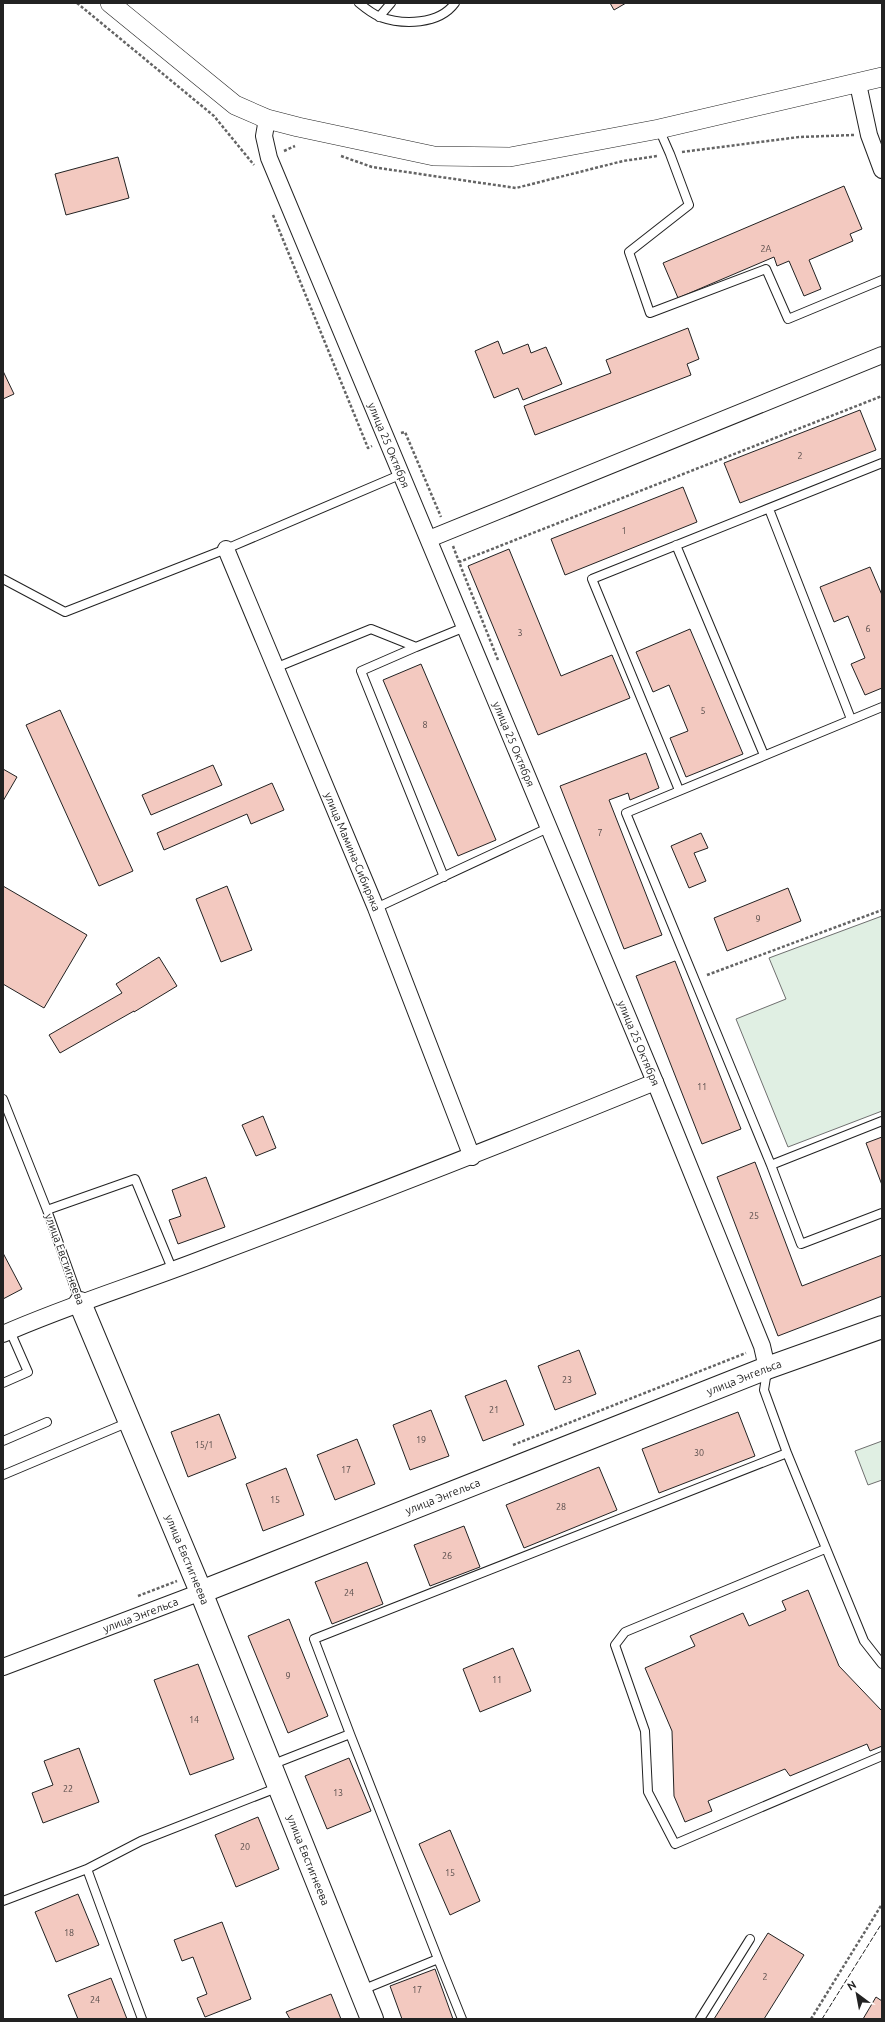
<svg xmlns="http://www.w3.org/2000/svg" width="885" height="2022" font-family="Ubuntu,sans-serif">
<style>
.green{fill:#e0efe3;stroke:#6f6f6f}
.building{fill:#f3c9c0;stroke:#222}
.lines{fill:none;stroke-linecap:round;stroke-linejoin:round}
.service-casing{stroke:#222;stroke-width:10}
.minor-casing{stroke:#222;stroke-width:18}
.tertiary-casing{stroke:#222;stroke-width:20}
.secondary-casing{stroke:#222;stroke-width:24}
.path{stroke:#646464;stroke-width:2.5;stroke-dasharray:3 2;stroke-linecap:butt}
.service{stroke:#fff;stroke-width:8}
.minor{stroke:#fff;stroke-width:16}
.tertiary{stroke:#fff;stroke-width:19}
.secondary{stroke:#fff;stroke-width:22}
.fence{stroke:#222;stroke-width:1;stroke-dasharray:5 2;stroke-linecap:butt}
.labels{text-anchor:middle;dominant-baseline:central;stroke-width:3;stroke-linejoin:round;paint-order:stroke}
.number-label{font-size:9px;fill:#564c4a}
.street-label{font-size:11px;fill:#222;stroke:#fff}
</style>
<rect width="100%" height="100%" fill="#fff"/>
<path class="green" d="M882,916v195l-94,36 -52,-128 50,-20 -17,-41z
M882,1441v39l-14,5 -13,-34z"/>
<path class="building" d="M610,3h16l-12,7z
M118,157l11,41 -63,17 -11,-41z
M844,186l18,43 -12,5 3,7 -44,19 12,29 -17,7 -15,-35 -12,5 -3,-9 -96,41 -15,-35z
M688,328l11,31 -12,5 4,11 -156,60 -11,-29 87,-33 -5,-13z
M498,341l5,13 25,-10 3,9 15,-6 16,37 -39,16 -5,-12 -24,10 -19,-47z
M3,371l11,23 -11,5z
M860,410l16,40 -136,53 -16,-40z
M683,487l14,35 -132,53 -14,-36z
M509,549l52,127 51,-21 18,43 -92,37 -70,-169z
M870,567l12,28v93l-17,7 -14,-31 14,-6 -17,-42 -14,6 -14,-35z
M690,629l53,125 -57,23 -16,-39 18,-7 -19,-46 -16,7 -17,-40z
M421,664l75,176 -38,16 -75,-176z
M60,710l73,161 -34,15 -73,-161z
M646,753l13,35 -29,12 -2,-7 -19,7 53,135 -38,14 -64,-163z
M213,765l9,20 -71,30 -9,-20z
M3,769l14,8 -14,24z
M272,783l12,27 -33,14 -4,-10 -83,36 -7,-17z
M701,833l7,15 -14,5 12,28 -17,7 -18,-42z
M3,886l84,49 -43,73 -41,-24z
M227,886l25,64 -31,12 -25,-63z
M788,888l13,33 -74,30 -13,-33z
M159,957l18,29 -43,26v-1l-74,42 -11,-18 73,-42 -6,-9z
M675,961l66,168 -39,15 -66,-168z
M263,1116l13,32 -20,8 -14,-31z
M882,1137v48l-16,-42z
M755,1162l47,124 80,-31v41l-104,40 -61,-159z
M206,1177l19,50 -47,17 -9,-24 12,-4 -9,-26z
M3,1253l19,36 -19,10z
M579,1350l17,44 -41,16 -17,-44z
M506,1380l18,45 -41,16 -18,-45z
M431,1410l18,46 -39,14 -17,-45z
M738,1412l17,44 -96,37 -17,-44z
M219,1414l17,44 -48,19 -17,-45z
M357,1439l18,45 -40,16 -18,-45z
M599,1467l18,43 -93,38 -18,-43z
M286,1468l18,47 -41,16 -17,-47z
M464,1526l16,41 -50,19 -16,-41z
M367,1562l16,42 -51,20 -17,-42z
M808,1590l31,76 43,45v35l-12,5 -3,-7 -77,32 -5,-7 -77,32 4,10 -27,11 -11,-26 -2,-65 -27,-63 50,-22 -5,-10 53,-23 6,13 37,-16 -4,-9z
M289,1619l39,97 -40,17 -40,-97z
M513,1648l18,43 -51,21 -17,-43z
M198,1664l36,95 -44,16 -36,-95z
M79,1748l20,54 -56,21 -11,-30 21,-8 -9,-24z
M349,1758l22,53 -44,18 -22,-53z
M258,1817l21,52 -43,18 -21,-52z
M450,1830l30,71 -30,14 -31,-71z
M78,1894l21,51 -43,17 -21,-50z
M222,1922l29,77 -46,18 -8,-19 10,-4 -14,-37 -11,4 -8,-21z
M768,1933l36,22 -40,64h-50z
M435,1969l18,50h-51l-12,-33z
M111,1978l16,41h-49l-10,-24z
M331,1994l10,25h-51l-4,-7z
M876,1997l6,4v18h-19z"/>
<g class="lines">
<defs>
<path id="service" d="M359,3c6,5 14,11 21,14 23,8 59,8 75,-14
M379,17l12,-14
M659,129l11,25 19,51 -60,47 21,61 116,-44 22,50 94,-39
M769,509l82,210
M676,545l88,210
M3,579l62,33 161,-63 176,-75
M416,647l-55,24 83,206
M275,668l96,-39 45,18 49,-20
M882,707l-256,106 145,352 30,79 81,-31
M679,790l-87,-211 290,-116
M376,908l172,-80
M3,1099l44,111 33,92
M771,1165l111,-44
M47,1210l88,-31 38,92
M3,1383l25,-11 -18,-41
M3,1441l44,-19
M787,1453l77,188 18,23
M3,1475l126,-53
M825,1549l-200,83 -10,13 30,86 3,61 27,52 207,-88
M350,1734l-36,-95 473,-186 -23,-63 3,-19
M271,1765l79,-31 88,225
M3,1901l84,-32
M362,1990l76,-31 24,60
M142,2019l-55,-150 54,-28 138,-54
M700,2019l50,-80"/>
<g id="minor">
<path d="M858,84l11,51 13,35"/>
<path id="s1" d="M267,119l-3,17 5,22 386,924 107,264 5,22"/>
<path d="M429,539l453,-184"/>
<path id="s2" d="M226,549l150,359 96,249"/>
<path d="M3,1334c68,-30 138,-51 207,-78 149,-56 298,-114 445,-174"/>
<path id="s3" d="M3,1667l198,-75"/>
</g>
<path id="tertiary" d="M110,3l125,102 32,14 31,8 136,29 76,1 149,-28 223,-52"/>
<g id="secondary">
<path id="s4" d="M80,1303l121,289 171,427"/>
<path id="s5" d="M201,1592l566,-224 115,-41"/>
</g>
</defs>
<use href="#service" class="service-casing"/>
<use href="#minor" class="minor-casing"/>
<use href="#tertiary" class="tertiary-casing"/>
<use href="#secondary" class="secondary-casing"/>
<path class="path" d="M77,3l137,113 40,49
M284,151l11,-5
M682,152l117,-15 55,-2
M341,156l31,11 144,21 107,-27 34,-5
M273,215l95,233 4,-2
M401,433l4,-1 36,85
M453,546l6,16
M498,660l-39,-98 423,-166
M707,975l175,-65
M513,1445l233,-92
M138,1596l39,-15
M811,2019l71,-115"/>
<use href="#service" class="service"/>
<use href="#minor" class="minor"/>
<use href="#tertiary" class="tertiary"/>
<use href="#secondary" class="secondary"/>
<path class="fence" d="M822,2019l60,-96"/>
</g>
<g class="labels">
<g class="number-label">
<text x="766" y="249">2А</text>
<text x="800" y="456">2</text>
<text x="624" y="531">1</text>
<text x="868" y="629">6</text>
<text x="520" y="633">3</text>
<text x="703" y="711">5</text>
<text x="425" y="725">8</text>
<text x="600" y="833">7</text>
<text x="758" y="919">9</text>
<text x="702" y="1087">11</text>
<text x="754" y="1216">25</text>
<text x="567" y="1380">23</text>
<text x="494" y="1410">21</text>
<text x="421" y="1440">19</text>
<text x="204" y="1445">15/1</text>
<text x="699" y="1453">30</text>
<text x="346" y="1470">17</text>
<text x="275" y="1500">15</text>
<text x="561" y="1507">28</text>
<text x="447" y="1556">26</text>
<text x="349" y="1593">24</text>
<text x="288" y="1676">9</text>
<text x="497" y="1680">11</text>
<text x="194" y="1720">14</text>
<text x="68" y="1789">22</text>
<text x="338" y="1793">13</text>
<text x="245" y="1847">20</text>
<text x="450" y="1873">15</text>
<text x="69" y="1933">18</text>
<text x="765" y="1977">2</text>
<text x="417" y="1990">17</text>
<text x="95" y="2000">24</text>
</g>
<g class="street-label">
<text stroke="none"><textPath href="#s1" startOffset="351">улица 25 Октября</textPath></text>
<text stroke="none"><textPath href="#s1" startOffset="675">улица 25 Октября</textPath></text>
<text stroke="none"><textPath href="#s2" startOffset="328">улица Мамина-Сибиряка</textPath></text>
<text stroke="none"><textPath href="#s1" startOffset="999">улица 25 Октября</textPath></text>
<text transform="translate(65 1259) rotate(70)">улица Евстигнеева</text>
<text stroke="none"><textPath href="#s5" startOffset="584">улица Энгельса</textPath></text>
<text stroke="none"><textPath href="#s5" startOffset="260">улица Энгельса</textPath></text>
<text stroke="none"><textPath href="#s4" startOffset="278">улица Евстигнеева</textPath></text>
<text stroke="none"><textPath href="#s3" startOffset="147">улица Энгельса</textPath></text>
<text stroke="none"><textPath href="#s4" startOffset="602">улица Евстигнеева</textPath></text>
</g>
</g>
<rect width="885" height="2022" fill="none" stroke="#222222" stroke-width="8"/>
<g transform="translate(857 1994) rotate(328)" stroke="#ffffff" stroke-width="3" paint-order="stroke">
<path d="M0-3L7 15L0 10L-7 15Z" fill="#222222"/>
<text y="-6" font-size="11" font-weight="bold" text-anchor="middle" fill="#222222">N</text>
</g>
</svg>
